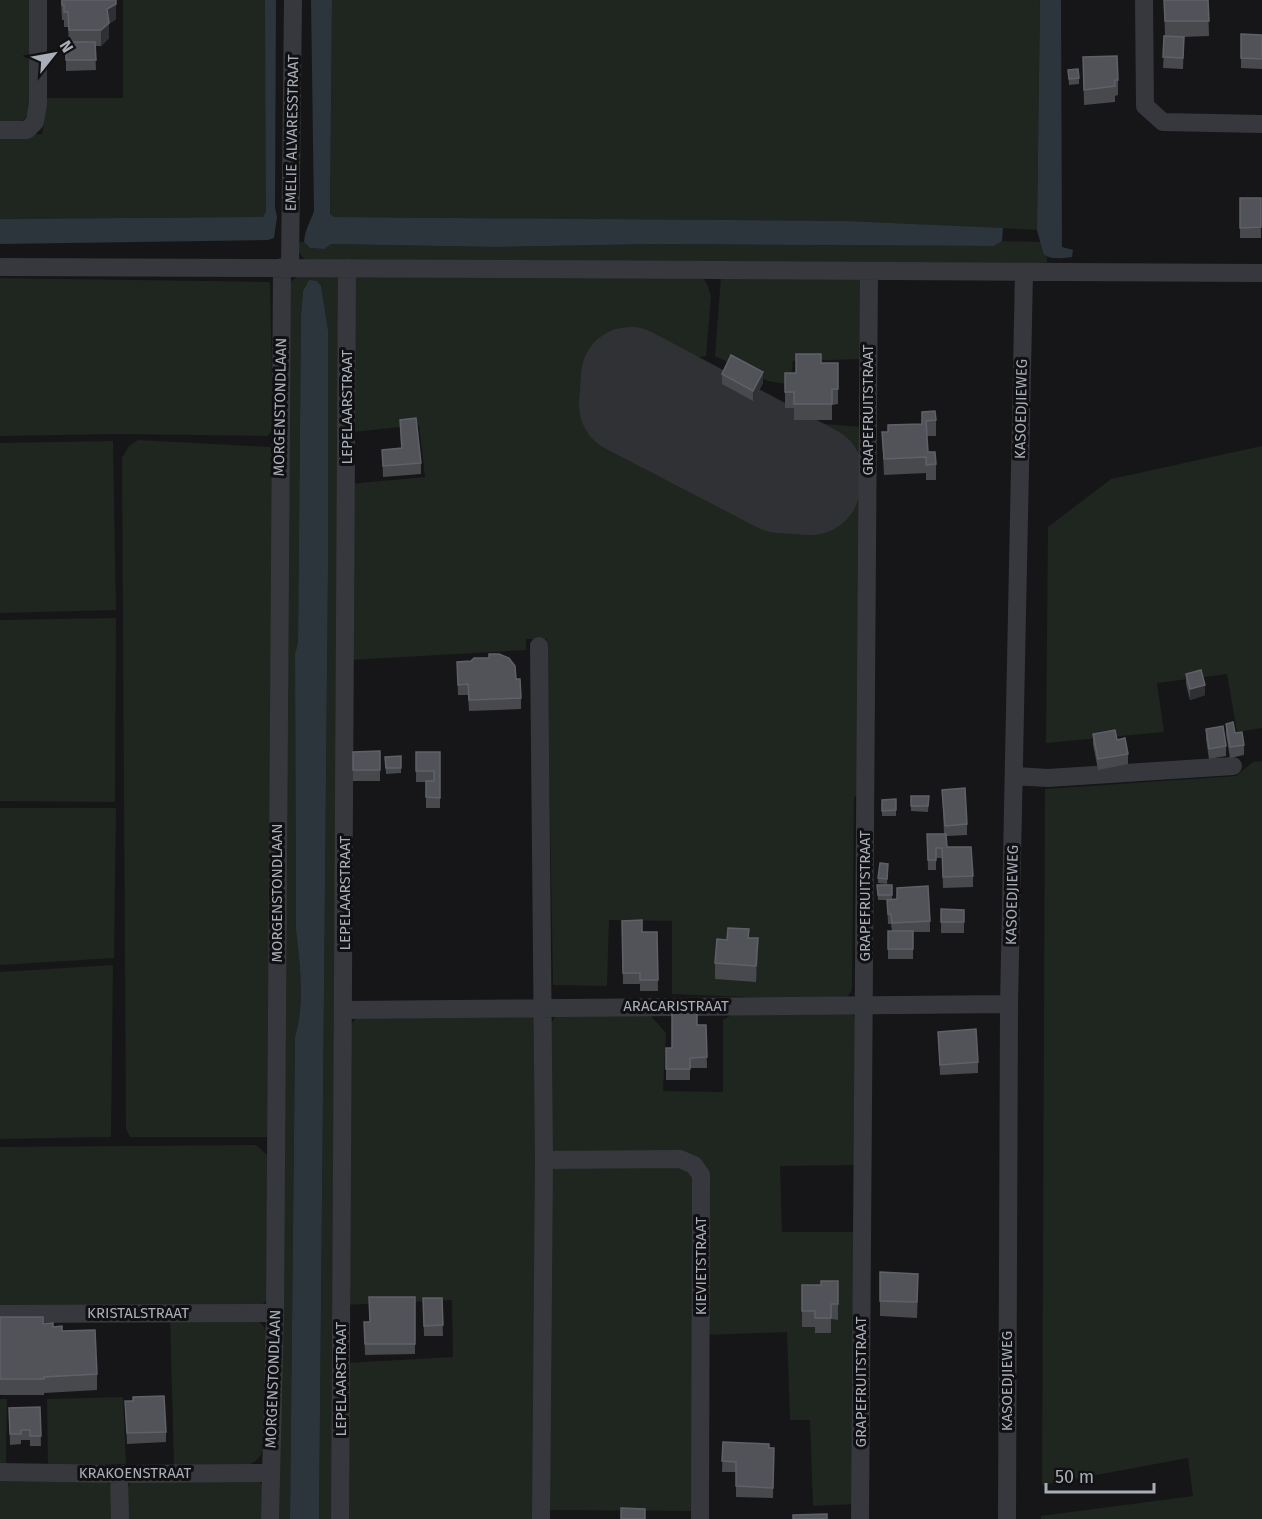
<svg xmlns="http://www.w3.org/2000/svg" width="1262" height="1519" font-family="'Fira Sans',sans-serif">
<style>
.green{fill:#1e261f}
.water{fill:#2c353c}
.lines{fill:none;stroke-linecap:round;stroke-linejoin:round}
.runway{stroke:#303135;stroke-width:98}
.minor{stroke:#37383d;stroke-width:18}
.wall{fill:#47494d}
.shaded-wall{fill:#2f3033}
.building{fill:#525359;stroke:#5f6168;stroke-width:1.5}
.labels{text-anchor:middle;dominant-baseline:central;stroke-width:6;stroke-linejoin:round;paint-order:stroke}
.street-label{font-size:15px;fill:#a8adb8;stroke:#111113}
</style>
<rect width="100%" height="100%" fill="#161618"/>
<path class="green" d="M0,0h30l-1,114c-9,11 -15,12 -29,12z
M123,0h143v211l-3,6 -263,2v-84l42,-1 2,-9 1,-27h78z
M332,0h708l-3,230 -191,-9 -512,-4 -4,-3z
M1002,241l40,1 2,13 3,2v12l-741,-9c-7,-5 -8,-10 -7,-18h5l6,6 13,1 8,-5 164,3 161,-3 338,2z
M360,273l340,1 7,10 4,12 -5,60 -12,2 -8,43 -58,-31 -2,37 154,80 35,2 3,-17 -36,-18 4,-33 76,6 -1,367 -7,3 -2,193 -8,11 -172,-7v-73l-63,-1 -2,66 -54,-1 -6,-346h-21v11l-176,10 -1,-176 76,-7 -6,-52 -66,7 -1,-153z
M330,274l7,3 4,6 -6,1236h-16l9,-950v-239l-7,-44 -12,-6 -6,11 -2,24 -3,327 -3,12 1,276c4,35 9,72 -1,107l-5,482h-11l10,-1235c9,-13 26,-10 41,-10z
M721,277l145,1 -2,81 -71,2 -2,24 -23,-4 -53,-25z
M0,278l270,4 3,148 -6,6 -149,-2 -118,2z
M138,440l132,7 5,6 -3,684h-142l-4,-8 -4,-671 7,-12z
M113,441l3,169 -116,3v-170z
M1262,446v282l-25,4 -10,-58 -70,9 7,49 -118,11 2,-216 63,-48z
M116,618l-1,184 -115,-1v-181z
M1262,761v758h-221v-3l152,-20 -5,-38 -146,27 3,-696 191,-13 17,-14z
M0,808h116l-2,150 -114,7z
M113,965l-2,172 -111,2v-167z
M738,1011l104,1 11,3 7,10 -1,140 -79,1 2,66h77l-2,272 -44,2 -3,-86h-20l-3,-88 -82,3 -10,-179 -147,-1 1,-128 7,-12h94l16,18 -3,58 60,1v-72z
M359,1015l175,1 5,10 -3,493h-192l2,-156 107,-6 -1,-57 -107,5 6,-281z
M256,1145l16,14 -2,137 -6,7 -9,5 -255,-1v-160z
M550,1163h129l17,13 -2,335 -149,-1z
M170,1316l88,5 6,6 3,8 -3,109c-2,12 -6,17 -17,22l-73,-1z
M123,1397l3,67 -78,1 -1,-66z
M0,1399h7l-1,66h-6z
M0,1477l106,4 5,5 4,33h-115z
M254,1477l10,9v33h-138c0,-14 -4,-31 9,-40z"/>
<path class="water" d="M265,0h11l-1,208 2,9 -3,21 -6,2 -268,4v-25l263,-2 3,-6z
M311,0h21l-2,214 4,3 512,4 157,7 -1,13 -8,5 -338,-2 -161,3 -164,-3 -7,5 -14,-1 -6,-6c1,-13 6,-19 10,-31z
M1040,0h21l1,247 11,3 -1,7c-9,1 -20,3 -28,-2l-7,-25z
M309,280l8,1 4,5 7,44v239l-9,950h-29l5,-482c10,-35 5,-72 1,-107l-1,-276 3,-12 3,-327 2,-24z"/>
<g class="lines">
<path class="runway" d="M630,376l184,98 -3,12 -31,-2 -152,-79z"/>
<path class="minor" d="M1144,0l1,106 18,16 99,2
M0,130h27l8,-8 3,-19v-103
M0,267c421,0 841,5 1262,6
M290,267l3,-267
M539,646l5,514 -3,359
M1014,776l34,2 185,-12
M344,1010l665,-6
M544,1160l136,-1 14,6 7,10 -1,344
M0,1314l275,-1
M0,1472l119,2 151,-1
M119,1474l1,45
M270,1519l5,-206 7,-1046
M340,1519l7,-1251
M860,1519l9,-1247
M1007,1519l2,-515 15,-732"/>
</g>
<path class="wall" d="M61,0l55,19 -7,5v14l-8,8h-6l1,24 -30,1v-29h3l-1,-15h-4v-7h-2z
M1164,0h44l1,36 -27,1h2l-1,32 -20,-1 2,-32z
M1241,34l21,1v34l-21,-1z
M1083,57l35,23v15l-3,1v6l-31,3z
M1068,70l11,8v6l-10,1z
M1240,198h21v40h-21z
M821,363h17v41l-6,1v15h-38v-12h-9v-35h11z
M722,374l41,9 -10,18 -31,-17z
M922,412l14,8v16h-9l1,16 8,12v16h-10v-7l-42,2 -2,-43h6l34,-8z
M400,420l21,43v11l-38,3 -1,-27 19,-2z
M457,662l59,17 5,19v11l-52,2 -1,-16h-10z
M1186,674l19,21 -15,5 -4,-16z
M1226,724l18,21v10l-14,3 -4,-24z
M1206,729l20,17v10l-17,3 -3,-20z
M1093,734l24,6 11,14v10l-30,6 -5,-26z
M380,751v30h-27v-29z
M416,752h24v56h-14v-26h-10z
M401,756v17l-15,1 -1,-17z
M942,790l25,34v11l-20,1v11l26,29v11l-30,1 -1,-30h-6v12h-8l-1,-36h17z
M911,796h18l-1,16 -17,-1z
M896,799v17h-14v-16z
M888,870l-1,14 -9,-1v-5z
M877,885h15v15l38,21v11h-17v27h-25v-28h4l-1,-7h-3l-1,-24h-9z
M941,909l23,1v23h-23z
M622,921l20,11h15l1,59h-18v-7h-17z
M749,938l9,16 -2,28 -41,-3v-16l12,-23z
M697,1025h9l1,43h-17v12h-24v-32h6z
M938,1032l40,30v11l-38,2z
M880,1272l38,17 -1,29 -37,-2z
M838,1281v39l-7,-1v14h-16v-6h-13v-42h19z
M415,1297v57l-50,1 -1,-33h5z
M423,1298h19l1,38h-19z
M0,1317l53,10 9,4 35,43v16l-53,3v2h-44z
M125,1401l41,31v10l-39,2z
M40,1407l1,39h-11v-6h-9v4l-11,1 -1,-37z
M723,1442l51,6 -1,50 -37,-1v-25h-14z"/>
<path class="shaded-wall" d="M116,4v15l-7,5v14l-8,8v-16l6,-21z
M763,372v11l-10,18v-10z
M1205,685v10l-15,5v-11z
M758,938v16l-2,28v-16z"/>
<path class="building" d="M62,0h54v4l-9,5 2,14 -8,7h-32l-1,-18h-4v-7h-2z
M1164,0h44l1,21h-44z
M1241,34l21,1v24l-21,-1z
M1164,36l20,1 -1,21 -20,-1z
M66,42h29l1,18h-30z
M1117,56l1,24h-3v6l-31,4 -1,-33z
M1078,69l1,9 -10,1 -1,-9z
M1240,198h21v29l-21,1z
M796,354h25v9h17v26h-6v15h-38v-12h-9v-19h11z
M731,355l32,17 -10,19 -31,-17z
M935,411l1,9 -10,1 2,31h7l1,12 -10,1v-8l-42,2 -2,-27h6v-7l34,-1v-12z
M416,418l5,45 -38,3 -1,-16 20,-2 -2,-28z
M489,654h10l10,4 6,8 1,13h4l1,19 -52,2 -1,-16 -10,1 -1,-23 14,-1 3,-3h15z
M1201,670l4,15 -15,4 -4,-15z
M1233,722l2,11 7,-1 2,13 -14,2 -4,-23z
M1223,726l3,20 -17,3 -3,-20z
M1115,730l2,10 8,-2 3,16 -30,5 -5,-25z
M380,751v19h-27v-18z
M416,752h24v46l-14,-1v-16h8v-10h-18z
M401,756v12h-15l-1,-11z
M965,788l2,36 -22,2 -3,-36z
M911,796h18l-1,10h-17z
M896,799v11l-14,1v-11z
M927,834h19l1,13h24l2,29 -30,1 -1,-29h-6v12h-8z
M880,863l8,1 -1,15 -9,-1z
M877,885h15v10h-14z
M928,886l2,35 -38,2 -1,-9h-3l-1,-14 10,-1v-11z
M941,909l23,1v12h-23z
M642,920v12h15l1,48h-18v-7h-17l-1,-52z
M728,928l21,1 -1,9h10l-2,28 -41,-3 2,-24 10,1z
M888,931h25v18h-25z
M672,1012h25v13h9l1,32 -17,1v11h-24v-21h6z
M976,1029l2,33 -38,3 -2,-33z
M880,1272l38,2 -1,28 -37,-1z
M821,1281h17v23h-7v14h-16v-7h-13v-26h19z
M369,1297h46v47h-50l-1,-22h6z
M423,1298h19l1,27 -19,1z
M0,1317h43v7l10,-1v4l9,-1v5l33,-1 2,44 -53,3v2h-44z
M164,1396l2,36 -39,1 -2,-32h8v-4z
M40,1407l1,29h-11v-6h-9v4h-11l-1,-26z
M723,1442l46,2v4h5l-1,40 -37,-2v-24l-14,-1z
M621,1508l24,1v10h-24z
M827,1514v5h-34v-4z"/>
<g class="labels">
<g class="street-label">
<text transform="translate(292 133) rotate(-89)">EMELIE ALVARESSTRAAT</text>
<text transform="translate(280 407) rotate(-89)">MORGENSTONDLAAN</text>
<text transform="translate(347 407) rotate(-90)">LEPELAARSTRAAT</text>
<text transform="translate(1021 409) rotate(-89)">KASOEDJIEWEG</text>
<text transform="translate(868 410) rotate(-90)">GRAPEFRUITSTRAAT</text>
<text transform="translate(277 893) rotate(-90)">MORGENSTONDLAAN</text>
<text transform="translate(345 893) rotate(-90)">LEPELAARSTRAAT</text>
<text transform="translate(1012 895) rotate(-89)">KASOEDJIEWEG</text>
<text transform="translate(865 896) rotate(-90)">GRAPEFRUITSTRAAT</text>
<text x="676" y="1006">ARACARISTRAAT</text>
<text transform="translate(701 1266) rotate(-90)">KIEVIETSTRAAT</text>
<text x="138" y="1313">KRISTALSTRAAT</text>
<text transform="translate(273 1379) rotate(-88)">MORGENSTONDLAAN</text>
<text transform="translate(341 1379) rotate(-90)">LEPELAARSTRAAT</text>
<text transform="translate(1007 1381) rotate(-90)">KASOEDJIEWEG</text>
<text transform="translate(861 1382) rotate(-90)">GRAPEFRUITSTRAAT</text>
<text x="135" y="1473">KRAKOENSTRAAT</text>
</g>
</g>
<g transform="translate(54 54) rotate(59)" stroke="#111113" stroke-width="4.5" paint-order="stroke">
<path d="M0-4.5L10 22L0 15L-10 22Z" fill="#a8adb8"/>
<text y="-9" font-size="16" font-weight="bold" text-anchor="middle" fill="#a8adb8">N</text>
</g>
<path d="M1046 1483v9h108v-9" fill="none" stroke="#a8adb8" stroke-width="3"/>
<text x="1055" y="1483" font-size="18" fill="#a8adb8" stroke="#111113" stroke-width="4.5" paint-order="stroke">50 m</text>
</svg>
